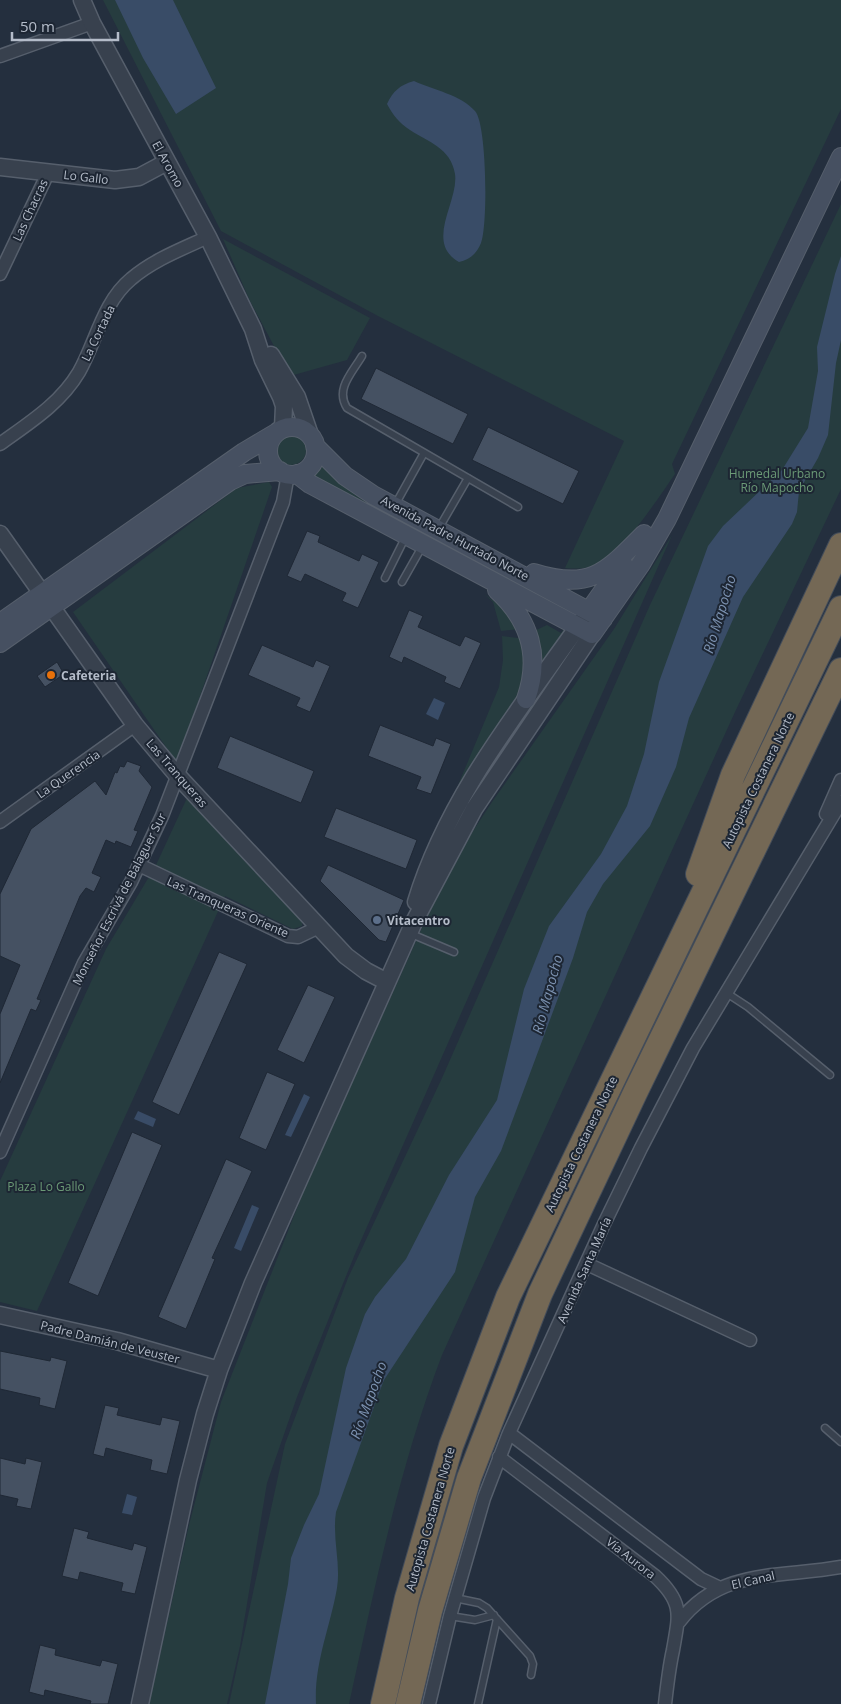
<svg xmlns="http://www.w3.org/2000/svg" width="841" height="1704" font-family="'Open Sans',sans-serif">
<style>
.green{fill:#263c3f}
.water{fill:#394c67}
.building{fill:#455162;stroke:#1f2835}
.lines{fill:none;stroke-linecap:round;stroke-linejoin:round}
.service-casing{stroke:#565f6c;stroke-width:9}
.minor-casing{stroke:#565f6c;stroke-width:15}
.tertiary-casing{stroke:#565f6c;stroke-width:19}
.secondary-casing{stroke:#565f6c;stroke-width:20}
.motorway-casing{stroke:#434c59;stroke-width:26}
.service{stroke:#38414e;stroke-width:6}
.minor{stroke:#38414e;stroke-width:12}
.tertiary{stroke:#38414e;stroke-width:16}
.secondary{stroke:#465061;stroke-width:18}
.motorway{stroke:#746855;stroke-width:24}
.food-dot{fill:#e8710a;stroke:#1d2633;stroke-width:2}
.service-dot{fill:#5c6f8a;stroke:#1d2633;stroke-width:2}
.labels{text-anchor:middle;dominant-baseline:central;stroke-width:4;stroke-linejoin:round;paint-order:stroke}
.street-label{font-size:12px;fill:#b4bcc9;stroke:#1d2633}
.park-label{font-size:12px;fill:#6b9a76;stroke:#1d2633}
.poi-label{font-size:12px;font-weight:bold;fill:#b4bcc9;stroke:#1d2633;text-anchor:start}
.water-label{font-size:14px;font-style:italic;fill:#7c92b1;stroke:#1d2633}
</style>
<rect width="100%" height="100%" fill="#242f3e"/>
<path class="green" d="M103,0h738v109l-169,355 3,10c-19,27 -52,80 -83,92 -7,3 -19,3 -27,2l59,-127 -246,-125 -157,-85z
M841,204v285l-106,223 -293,643c-43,113 -67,231 -93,349h-120l56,-260 63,-166 94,-200 208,-473z
M223,239l147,79 -23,42 -57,16 -40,-75z
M276 450a15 15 0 1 1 30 0a15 15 0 1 1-30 0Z
M321,465l19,19 21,15 206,110 -1,2 -254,-136z
M269,482l3,5 -95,276 -104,-151 164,-124z
M672,535l-317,719 -58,143 -30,86 -27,163 -13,58h-78l40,-179 32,-123 87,-222 142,-314 42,-64 122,-173z
M484,594l24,17 12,18 -19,2 -8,-29z
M547,625l14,8 2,-3 6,3 -27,40v-19l-8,-23z
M523,635l4,54 -81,125 53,-127 4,-27 -1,-24 16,2z
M572,649l-67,95 -19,38 -26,34 42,-70z
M187,798l115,123v5l-9,3 -68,-33 -188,415 -37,-9v-121l106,-232 50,-84z"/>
<path class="water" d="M115,0h58l43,88 -40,26 -33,-56z
M414,81c20,9 47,14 61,30 12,13 13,115 6,132 -4,10 -11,17 -22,19 -35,-20 0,-60 -4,-88 -4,-26 -27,-32 -45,-44 -11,-7 -17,-15 -23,-26 6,-13 13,-19 27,-23z
M841,256v84l-5,23 -8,72 -10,23 -19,33 -2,21 -5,12 -49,73 -54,121 -13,49 -26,59 -47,58 -16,28 -14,46 -72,193 -26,46 -20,75 -71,108 -5,13 -43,119c-4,26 5,51 1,76 -7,40 -23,75 -21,116h-51l23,-120 3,-26 13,-33 15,-31 27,-126 19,-54 10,-17 31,-38 43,-84 48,-75 27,-111 25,-63 52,-72 26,-48 17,-52 15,-72 49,-136 15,-20 59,-56 26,-42 10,-57 -1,-24 18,-73z
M434,698l11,5 -7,17 -12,-6z
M304,1094l6,3 -19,40 -6,-2z
M138,1111l18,8 -3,8 -19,-8z
M252,1205l7,3 -18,43 -7,-3z
M127,1494l10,3 -5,18 -10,-2z"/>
<path class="building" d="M376,368l92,46 -15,30 -92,-45z
M488,427l91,44 -16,33 -91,-44z
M307,531l13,5 -2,6 41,19 3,-7 17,8 -21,46 -16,-7 4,-8 -41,-19 -4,8 -14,-6z
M409,610l14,6 -5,11 42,19 5,-10 16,7 -21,46 -16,-7 2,-5 -42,-20 -2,6 -13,-6z
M262,645l51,22 3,-7 14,6 -20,46 -14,-6 4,-8 -52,-23z
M57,662l7,12 -19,13 -8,-11z
M380,725l53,21 3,-8 15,6 -20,50 -15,-5 5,-12 -53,-21z
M230,736l84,35 -13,32 -84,-35z
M127,761l14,5 -2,5 13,16 -18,43 4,1 -7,16 -15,-6 -1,3 -9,-4 -14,33 9,4 -7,15 -8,-4 -6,8 -43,103 4,1 -5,11 -5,-2 -31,74v-69l20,-49 -20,-9v-62l31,-65 64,-48 11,14 9,-23 2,1 3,-7 4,1z
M336,808l81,32 -11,29 -82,-32z
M328,865l76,35 -18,42 -7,-2 -59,-59z
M219,952l28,12 -68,151 -27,-13z
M308,985l27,12 -31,66 -27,-13z
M267,1072l28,12 -29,66 -27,-12z
M132,1132l30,13 -64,151 -30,-13z
M226,1159l26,12 -40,87 3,1 -29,70 -28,-12z
M0,1351l50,10 1,-4 16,4 -12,48 -16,-4 1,-7 -40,-9z
M105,1405l14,3 -2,7 43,10 2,-8 18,4 -13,53 -17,-4 2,-10 -46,-12 -2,9 -11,-3z
M0,1458l25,6 1,-6 16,4 -11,47 -15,-3 2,-7 -18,-4z
M74,1528l15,4 -2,6 45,12 2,-7 13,4 -12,47 -14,-3 2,-8 -43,-11 -2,8 -16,-4z
M40,1645l16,4 -1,6 45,11 2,-6 16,4 -10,40h-18l1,-3 -46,-11 -1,6 -15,-4z"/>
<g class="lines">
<defs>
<path id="service" d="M362,356c-10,17 -27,33 -15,52l171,99
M395,505l29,-52
M439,528l29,-50
M385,578l21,-42
M402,582l21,-37
M409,933l45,19
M725,992l23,15 82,68
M825,1428l16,14
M455,1598l24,5 8,5 43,48 3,8 -2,11
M450,1616l25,4 19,-5
M478,1704l19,-85"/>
<path id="minor" d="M0,56l92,-33
M0,274l48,-101
M0,444c29,-21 60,-40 79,-72 17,-30 24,-70 52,-93 22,-19 51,-30 77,-42
M826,814l15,-34
M0,822l135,-97
M139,865l149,71 10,1 21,-10
M0,1152l84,-189 47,-81 31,-66 121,-314 5,-28
M587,1264l163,76
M509,1433l192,146 19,9
M499,1457l156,119c29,27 24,39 18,74 -4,18 -6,36 -8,54
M679,1622c42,-55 102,-44 162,-55
M429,1704l21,-88 34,-118 25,-65 95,-209 37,-76 52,-100 148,-246"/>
<path id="tertiary" d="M82,0l10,23 116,214 45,92 10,31 18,37 3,9 -1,22
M0,167l115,13 24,-3 28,-15
M271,355l26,42 13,38
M0,534l135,191 42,50 169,181 20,15 21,11
M416,902c33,-109 109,-199 173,-291
M0,1315l117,26 102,29
M140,1704l48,-224 17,-66 14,-44 34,-87 161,-361 60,-113 118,-175"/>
<path id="secondary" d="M268 451a24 24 0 1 1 48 0a24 24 0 1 1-48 0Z
M315,446l30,30 28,19 230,124
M297,474l13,10 282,150 49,-70 26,-45 174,-362
M534,573c57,18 72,-1 110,-39
M497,590c33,30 44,67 29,109
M589,611l34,-48
M0,623l244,-171 32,-19
M0,643l230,-162 15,-7 35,-3"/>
<path id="motorway" d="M698,874l35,-99 108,-230
M383,1704l24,-106 44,-152 57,-149 333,-689
M408,1704l22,-93 39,-133 71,-184 95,-201 206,-423"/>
</defs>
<use href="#service" class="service-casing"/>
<use href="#minor" class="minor-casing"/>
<use href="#tertiary" class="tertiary-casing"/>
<use href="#secondary" class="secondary-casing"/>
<use href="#motorway" class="motorway-casing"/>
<use href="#service" class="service"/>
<use href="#minor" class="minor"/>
<use href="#tertiary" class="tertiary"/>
<use href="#secondary" class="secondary"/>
<use href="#motorway" class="motorway"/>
</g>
<circle class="food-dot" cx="51" cy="675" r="5"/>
<circle class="service-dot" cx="377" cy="920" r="5"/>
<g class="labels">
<g class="street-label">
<text transform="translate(168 164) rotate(61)">El Aromo</text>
<text transform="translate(86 177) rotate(7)">Lo Gallo</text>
<text transform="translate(30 210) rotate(-65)">Las Chacras</text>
<text transform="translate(98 333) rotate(-64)">La Cortada</text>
<text transform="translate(455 538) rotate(28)">Avenida Padre Hurtado Norte</text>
<text transform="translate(177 773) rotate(49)">Las Tranqueras</text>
<text transform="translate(68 774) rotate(-35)">La Querencia</text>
<text transform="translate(758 780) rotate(-64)">Autopista Costanera Norte</text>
<text transform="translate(119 899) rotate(-63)">Monseñor Escrivá de Balaguer Sur</text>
<text transform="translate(228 907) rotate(24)">Las Tranqueras Oriente</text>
<text transform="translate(581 1144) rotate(-64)">Autopista Costanera Norte</text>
<text transform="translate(584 1270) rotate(-66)">Avenida Santa María</text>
<text transform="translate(110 1342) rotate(14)">Padre Damián de Veuster</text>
<text transform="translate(430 1519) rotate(-74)">Autopista Costanera Norte</text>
<text transform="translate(631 1558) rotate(38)">Vía Aurora</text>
<text transform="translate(753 1580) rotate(-13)">El Canal</text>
</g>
<g class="park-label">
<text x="777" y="473">Humedal Urbano<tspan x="777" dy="14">Río Mapocho</tspan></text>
<text x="46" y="1186">Plaza Lo Gallo</text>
</g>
<g class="poi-label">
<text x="61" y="675">Cafeteria</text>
<text x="387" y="920">Vitacentro</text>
</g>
<g class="water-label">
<text transform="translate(719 614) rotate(-73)">Río Mapocho</text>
<text transform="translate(547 994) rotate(-75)">Río Mapocho</text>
<text transform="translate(368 1400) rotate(-70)">Río Mapocho</text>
</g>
</g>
<path d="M12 32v8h106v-8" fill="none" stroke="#b4bcc9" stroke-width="2.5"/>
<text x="20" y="32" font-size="15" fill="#b4bcc9" stroke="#1d2633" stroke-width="4" paint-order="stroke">50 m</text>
</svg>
